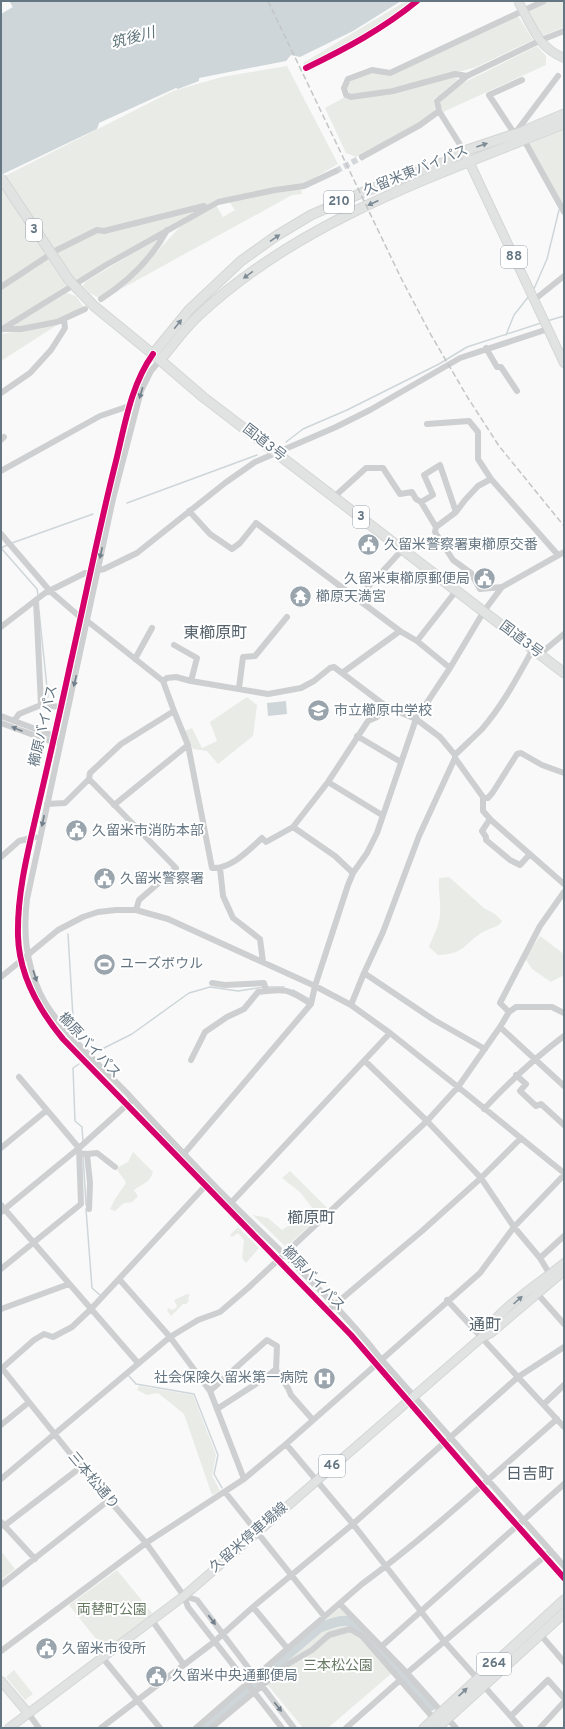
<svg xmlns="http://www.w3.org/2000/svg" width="565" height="1729" font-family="Overpass,'Noto Sans JP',sans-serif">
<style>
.green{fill:#e8ebe6}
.water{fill:#ced6d9}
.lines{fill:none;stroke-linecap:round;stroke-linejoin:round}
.stream{stroke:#ced6d9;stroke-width:1.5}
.river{stroke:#ced6d9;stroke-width:10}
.minor-tunnel{stroke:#d4d8dc;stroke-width:6;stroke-dasharray:6 3;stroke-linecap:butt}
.major-casing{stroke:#d5d6d7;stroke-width:10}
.highway-casing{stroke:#d5d6d6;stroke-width:11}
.minor{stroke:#cecfd0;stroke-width:6}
.major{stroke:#e1e2e2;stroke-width:8}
.highway{stroke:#e1e2e2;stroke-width:9}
.rail{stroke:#c3c5c6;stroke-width:1.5;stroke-dasharray:6 3;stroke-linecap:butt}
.major-bridge-casing{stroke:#d5d6d7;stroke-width:10;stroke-linecap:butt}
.highway-bridge-casing{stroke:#d5d6d6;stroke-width:11;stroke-linecap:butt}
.major-bridge{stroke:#e1e2e2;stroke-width:8}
.highway-bridge{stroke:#e1e2e2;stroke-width:9}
.cycleway-casing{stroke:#fff;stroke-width:8}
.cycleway{stroke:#d6006c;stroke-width:6}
.oneway{fill:#7e8c96}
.oneway2{fill:#707f8b}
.labels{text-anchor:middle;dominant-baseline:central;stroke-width:4;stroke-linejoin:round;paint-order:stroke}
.shield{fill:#fff;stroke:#939fa8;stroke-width:1}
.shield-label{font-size:13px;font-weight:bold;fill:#657683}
.street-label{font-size:14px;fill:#657683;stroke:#fff}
.poi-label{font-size:14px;fill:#657683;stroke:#fff;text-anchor:start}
.park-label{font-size:14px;fill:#687a64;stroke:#fff}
.water-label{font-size:15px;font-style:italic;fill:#60757c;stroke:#fff}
.quarter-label{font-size:16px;fill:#57646e;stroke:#fff}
</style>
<rect width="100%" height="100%" fill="#f9f9f9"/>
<path class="green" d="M406,1h10c-35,26 -72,47 -111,66l-2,-4z
M550,1h14v26l-24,10 -12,-25z
M518,16l15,24 -59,28 -76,19 -47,8 -2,-2 -2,-7 4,-5 22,-9 17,4z
M537,46l9,10v9l-103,47 -4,-10 22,-18z
M287,66l51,98 -34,20 -87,15 -150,86 -66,44v-151l172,-87 49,-14z
M457,76v4l-23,19 1,13 -20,15 -59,30 -10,-4 -21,-45 20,-11 6,3z
M564,130v78l-35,-64z
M299,188l2,2 1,4 -10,1 -171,94 24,-23 17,-20 19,-20 35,-21 7,12 12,-7 -7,-10z
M159,238l-6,11 -30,33 -24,16 -9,-5 -7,-7 2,-4z
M67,293l9,3 7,10c-22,15 -42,19 -68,21l-1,-2z
M57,325l-56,36v-27z
M247,697l10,8 -4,31 -35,28 -11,-13 -14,-2 -8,-18 7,-3 10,20 15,-7 -7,-19z
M449,877l35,31 11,6 7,7 -3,4c-4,2 -10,4 -14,6 -21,11 -18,23 -47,24l-9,-8c4,-11 11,-22 11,-34 1,-11 -2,-23 -1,-35z
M540,936l24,18v21l-13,7 -19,-13 -7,-11z
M133,1152l20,20c-3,11 -10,11 -19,18l4,6 -6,6 -8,1 -9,8 -5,-2 5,-10 11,-16c-2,-6 -7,-8 -9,-15l11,-6z
M290,1171l38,38 -42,38 -33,-32 15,3 14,12 31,-21 -13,-17 -18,-14z
M238,1227l21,21 -13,15 -4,-5 2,-18 -6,-7 -6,4 -2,-2z
M187,1294l3,1 -2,3 1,3 -3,3h-3l-12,12 -4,-6 2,-2 2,2 4,-1 2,-3 -3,-6z
M139,1386l54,9 23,60 -4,20 8,16 -8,4 -28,-81 -26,-21 -11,2 -10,-5z
M1,1551l14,18 -14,11z
M117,1570l35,43 -6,7 -37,27 -9,-3 -31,-39z
M341,1607l58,60 -71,61h-25l-36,-44v-2l61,-64z
M14,1670l19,24 -8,6 -19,-23z"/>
<path class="water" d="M23,1h378l-48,30 -53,26 -9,-2 -5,6 -87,17v3l-21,8 -2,-1 -77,35 -2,6 -96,46v-161z
M286,701l1,13 -19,2 -1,-13z"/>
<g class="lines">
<path class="stream" d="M533,291l14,-32 12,-49
M547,321l17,-5
M506,335l8,-20 15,-19
M286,442l17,-13 44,-19 92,-46 28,-17 74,-24
M127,503l130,-48
M12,543l81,-29
M1,548l36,41 1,6
M1,548l8,-4
M39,611l9,86
M68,934l5,83
M268,987h16
M293,990l16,9
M96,1052l36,-18 57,-41 21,-6 28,4 26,-4
M79,1064l-6,4 2,53 7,6 1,15
M83,1155l3,50
M86,1209l6,79 8,7
M129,1376l7,8 58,10 24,61 -4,19 8,14"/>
<path class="river" d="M15,1l8,14
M203,1728l40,-36 76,-64c10,-4 24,-10 35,-6l77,84"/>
<path class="minor-tunnel" d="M336,171l26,-14"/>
<defs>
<path id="major" d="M527,18c10,19 16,31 37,40
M464,151l100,212
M482,1337c14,-27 58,-54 82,-74
M1,1681l27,32
M9,1728l175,-132 297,-258 10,-5 73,-62"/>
<path id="highway" d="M69,280l25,26 66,54 43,37 361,276
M153,354l36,-44 52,-49 35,-25 35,-21 55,-24 79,-29 19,-11 57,-19 43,-18
M160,360c13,-15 24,-31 38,-44 102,-96 239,-141 366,-192
M424,1728l140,-128
M437,1728l127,-115"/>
</defs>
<use href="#major" class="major-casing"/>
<use href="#highway" class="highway-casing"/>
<path class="minor" d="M467,76l-12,-2 -62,17 -42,6 -5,-2 -2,-7 4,-9 24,-9 18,3 154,-72
M516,132l42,-56
M514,133l-25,-38 33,-15
M524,140l40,72
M464,151l-25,-40 -2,-10 30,-25 72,-35 25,-10
M362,157l58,-32 19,-14
M1,287l56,-37 40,-20 7,1 100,-25
M101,299c28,-18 50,-39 66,-69
M534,300l30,-24
M3,329h18l36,-7 28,-13
M1,330l105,-65 112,-63 57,-12 29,-4 32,-15
M486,348l11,19h4l16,24
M153,354c-22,31 -28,70 -37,107 -17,67 -30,134 -45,200 -11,52 -23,103 -35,155 -9,39 -19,79 -18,120 1,39 21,74 45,103l288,296 131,151 82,92
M160,360l-9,11 -10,20 -28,108 -86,400c-4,34 -1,63 13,94 16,34 61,73 87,100 27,30 55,59 83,88 57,59 120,113 171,178l183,207
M1,393l29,-20 21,-23 14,-22 -1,-8
M427,424l42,-3 9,11v27l13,20 67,76
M1,440l3,-3
M1,471l99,-55 29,-10
M491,479l-13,7 -13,14 -9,12 -20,15 -1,5 18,28 18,13 9,16 22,-2 62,-35
M334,497l32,-29h17l17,26 12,-2 4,7 5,3 12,-7 -9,-20 16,-10 16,47
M421,502l15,25
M189,511l21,23 22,15 8,-6 16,-20 144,108 17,10 33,27
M1,534l49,57 30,26 6,3 77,61 11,30 14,34 24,123c19,1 37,-18 50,-30l4,4 27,-15 35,-45 40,-61 9,-4 10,-10
M357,599l46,-50
M36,600l5,105 20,2
M1,627l44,-34 40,-20 19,-4 33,-16 88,-70 30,-21 81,-35 34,-17 90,-52 88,-29
M417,641l39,-50
M174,645l23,13 -6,23
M540,654l24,-20
M135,659l17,-31
M342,673l58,-42
M163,681l4,-3 9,-1 15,4 77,13 33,-6 13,-7 16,-13 4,-1 53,40 29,12 24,18 15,18v3l28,39v14l8,9 73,64
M239,688l4,-31 12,-1 32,-39
M1,716l53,20 2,3
M14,721l5,-7 22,-9
M1,723l54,20
M357,736l44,26
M455,755c9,-9 18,-17 27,-26 21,-24 36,-53 51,-80
M89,779l87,89 -37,32 -3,10
M328,782l54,33
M483,798h5l5,-6 24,-38 4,-1 21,12 22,8
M47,804l18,-1 24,-24 1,-6 31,-29 53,-33
M114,805l74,-60
M490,819l-8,12 4,6v3l24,20 10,5 10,-11
M293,827l42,29 18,17
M1,857l18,-16 16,-4
M220,868l3,28 10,22 27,21 3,23
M364,973l70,47 51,29
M1,977l57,-47 25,-13 15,-5 18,-2h20l32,9 147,67 36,19 39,28 68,54 106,86
M212,983l13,2 39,-2 2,7
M351,1005l13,-32 19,-41 36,-96 36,-78
M509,1012l-9,-9 40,-77 24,-34
M500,1027l64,59
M191,1060l14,-28 22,-15 17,-8 14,-17c28,-4 30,-3 53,12
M365,1061l62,60 54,57 33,49 26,31 12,20
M516,1075l10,9 -6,7 16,15 5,-2 23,21
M484,1109c25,-27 51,-51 80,-73
M1,1148l46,-38
M79,1153l8,1 3,29 -1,26
M87,1154l10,-1 18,14
M182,1156l129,-152 4,-18 33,-101 5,-12 14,-20 10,-20 39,-114 34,-51 34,-57 18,-24
M1,1205l137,158
M229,1205l161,-172
M1,1212l78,-64 51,-46
M540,1258l24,-22
M1,1269l80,-65 -2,-56 -60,-71
M119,1279l51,58 40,54 34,88
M535,1291l29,33
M447,1300l117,127
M332,1307l90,-76 59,-53 40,-40
M1,1309l68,-25
M1,1367l80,100 65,76 38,53 4,11 94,121
M1,1369l33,-29 10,-6 9,3 19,-10 19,-18 117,-126
M210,1391l57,-51 10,6 -1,24 12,18 3,7 22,25
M544,1404l20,-19
M217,1409l48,-31 11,-9
M1,1425l27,-22
M286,1444l67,80 91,117 77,87
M1,1479l169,-142 28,-17 22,-8 28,-24 179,-167 31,-34 42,-60 9,-15 7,-5h36l12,6
M225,1492l99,124
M1,1522l34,37
M4,1526l77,-59
M1,1585l108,-85
M184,1596l13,4 97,128
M340,1604l67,69 49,55
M253,1607l34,41
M151,1619l33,46
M540,1634l24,28
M382,1646l182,-162
M1,1651l145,-108 98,-64 42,-35 194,-171 34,-46 50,-52
M102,1657l58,71
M407,1673l144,-122
M28,1713l11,15
M511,1716l37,-36 16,18
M101,1728l113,-86 39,-35 100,-83 165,-147 46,-30
M196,1728l166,-144c69,-51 131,-109 195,-165
M211,1728l77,-64 24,-14 17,-15 21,-6 12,7 73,84
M346,1728l53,-47
M540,1728l24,-26"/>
<use href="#major" class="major"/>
<use href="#highway" class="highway"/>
<path class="rail" d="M268,1l133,277 30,57 37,63 31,48 65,80"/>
<defs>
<path id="major-bridge" d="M518,1l9,17"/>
<path id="highway-bridge" d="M1,178l68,102"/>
</defs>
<use href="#major-bridge" class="major-bridge-casing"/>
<use href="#highway-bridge" class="highway-bridge-casing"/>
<use href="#major-bridge" class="major-bridge"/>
<use href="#highway-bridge" class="highway-bridge"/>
<defs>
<path id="cycleway" d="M306,68c39,-19 77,-39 111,-67
M153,354c-22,31 -28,70 -37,107 -17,67 -30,134 -45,200 -11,52 -23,103 -35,155 -9,39 -19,79 -18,120 1,39 21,74 45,103l288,296 131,151 82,92"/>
</defs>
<use href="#cycleway" class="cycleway-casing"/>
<use href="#cycleway" class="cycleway"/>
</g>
<defs><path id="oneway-solid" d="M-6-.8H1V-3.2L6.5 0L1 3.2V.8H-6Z"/></defs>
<g class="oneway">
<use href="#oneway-solid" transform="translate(482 145) rotate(-19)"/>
<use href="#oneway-solid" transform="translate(373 203) rotate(155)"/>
<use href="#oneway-solid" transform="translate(275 238) rotate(-34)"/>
<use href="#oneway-solid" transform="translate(248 275) rotate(144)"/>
<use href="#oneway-solid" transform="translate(178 324) rotate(-51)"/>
<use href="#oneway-solid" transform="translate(518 1300) rotate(-42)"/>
<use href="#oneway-solid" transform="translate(463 1692) rotate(-43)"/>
</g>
<g class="oneway2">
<use href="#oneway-solid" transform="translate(141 393) rotate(107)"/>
<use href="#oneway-solid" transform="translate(101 553) rotate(102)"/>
<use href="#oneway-solid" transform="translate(75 681) rotate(103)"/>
<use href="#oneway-solid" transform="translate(17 729) rotate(-158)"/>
<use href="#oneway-solid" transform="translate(43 821) rotate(102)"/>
<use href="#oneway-solid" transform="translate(35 976) rotate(72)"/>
<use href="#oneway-solid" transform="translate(212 1620) rotate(53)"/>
<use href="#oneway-solid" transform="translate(278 1707) rotate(52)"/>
</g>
<defs>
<symbol id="civic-disc" viewBox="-11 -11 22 22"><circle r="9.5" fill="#99a4ac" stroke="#fff"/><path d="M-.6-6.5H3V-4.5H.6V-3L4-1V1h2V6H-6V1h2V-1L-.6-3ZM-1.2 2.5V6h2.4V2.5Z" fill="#fff"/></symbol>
<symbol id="temple-disc" viewBox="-11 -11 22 22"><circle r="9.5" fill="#99a4ac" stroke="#fff"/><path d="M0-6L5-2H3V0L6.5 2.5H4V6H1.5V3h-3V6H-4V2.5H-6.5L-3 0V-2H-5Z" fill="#fff"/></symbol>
<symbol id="school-disc" viewBox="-11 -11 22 22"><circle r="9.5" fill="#99a4ac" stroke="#fff"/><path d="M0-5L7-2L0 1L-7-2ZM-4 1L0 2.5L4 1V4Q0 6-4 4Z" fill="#fff"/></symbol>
<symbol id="stadium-disc" viewBox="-11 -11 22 22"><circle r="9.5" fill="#99a4ac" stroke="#fff"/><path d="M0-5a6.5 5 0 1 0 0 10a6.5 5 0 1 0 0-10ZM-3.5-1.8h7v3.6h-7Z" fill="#fff"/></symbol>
<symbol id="hospital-disc" viewBox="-11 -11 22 22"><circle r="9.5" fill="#99a4ac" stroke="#fff"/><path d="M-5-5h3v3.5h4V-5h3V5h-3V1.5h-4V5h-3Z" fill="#fff"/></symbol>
</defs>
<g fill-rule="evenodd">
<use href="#civic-disc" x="356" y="532" width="25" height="25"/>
<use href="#civic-disc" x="472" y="566" width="25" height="25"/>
<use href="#temple-disc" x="288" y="584" width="25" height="25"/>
<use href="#school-disc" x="306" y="698" width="25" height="25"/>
<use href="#civic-disc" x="64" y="818" width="25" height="25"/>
<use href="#civic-disc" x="92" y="866" width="25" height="25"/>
<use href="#stadium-disc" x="92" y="952" width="25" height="25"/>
<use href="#hospital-disc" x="312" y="1366" width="25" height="25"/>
<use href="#civic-disc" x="34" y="1636" width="25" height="25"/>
<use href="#civic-disc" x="144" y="1664" width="25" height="25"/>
</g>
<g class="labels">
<g class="shield">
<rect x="324" y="191" width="30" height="22" rx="3"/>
<rect x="26" y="219" width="16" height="22" rx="3"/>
<rect x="501" y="246" width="26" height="22" rx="3"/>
<rect x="353" y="506" width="16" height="22" rx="3"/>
<rect x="319" y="1455" width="26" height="22" rx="3"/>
<rect x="477" y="1653" width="34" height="22" rx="3"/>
</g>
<g class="shield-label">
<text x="339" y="202">210</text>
<text x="34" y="230">3</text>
<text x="514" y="257">88</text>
<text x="361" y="517">3</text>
<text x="332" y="1466">46</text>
<text x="494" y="1664">264</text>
</g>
<g class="street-label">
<text transform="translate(416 171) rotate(-22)">久留米東バイパス</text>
<text transform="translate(264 443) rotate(38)">国道3号</text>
<text transform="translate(521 640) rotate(37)">国道3号</text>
<text transform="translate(44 726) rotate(-77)">櫛原バイパス</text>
<text transform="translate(89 1046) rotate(47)">櫛原バイパス</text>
<text transform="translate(313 1279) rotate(46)">櫛原バイパス</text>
<text transform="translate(93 1481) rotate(50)">三本松通り</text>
<text transform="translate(249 1538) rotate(-41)">久留米停車場線</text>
</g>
<g class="poi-label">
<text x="384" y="545">久留米警察署東櫛原交番</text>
<text x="470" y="579" text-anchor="end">久留米東櫛原郵便局</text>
<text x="316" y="597">櫛原天満宮</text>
<text x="334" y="711">市立櫛原中学校</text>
<text x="92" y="831">久留米市消防本部</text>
<text x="120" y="879">久留米警察署</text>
<text x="120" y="964">ユーズボウル</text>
<text x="308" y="1378" text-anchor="end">社会保険久留米第一病院</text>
<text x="62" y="1649">久留米市役所</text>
<text x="172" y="1676">久留米中央通郵便局</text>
</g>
<g class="park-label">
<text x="112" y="1610">両替町公園</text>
<text x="338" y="1666">三本松公園</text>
</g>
<g class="water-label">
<text transform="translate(133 39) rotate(-15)">筑後川</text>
</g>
<g class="quarter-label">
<text x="215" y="634">東櫛原町</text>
<text x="311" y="1219">櫛原町</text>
<text x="485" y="1326">通町</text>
<text x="530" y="1475">日吉町</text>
</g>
</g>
<rect width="565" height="1729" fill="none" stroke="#657683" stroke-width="4"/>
</svg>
